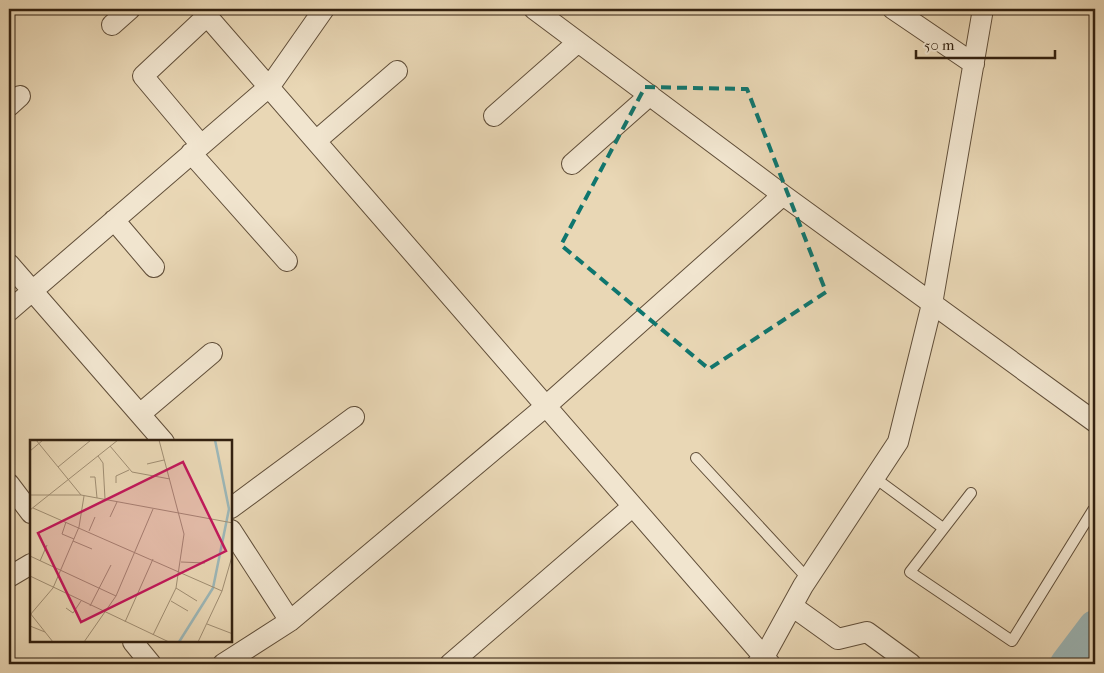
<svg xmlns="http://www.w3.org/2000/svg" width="1104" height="673" font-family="'IM FELL French Canon',serif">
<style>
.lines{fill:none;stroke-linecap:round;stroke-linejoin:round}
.river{stroke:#9cb7b8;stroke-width:34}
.service-casing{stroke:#604e39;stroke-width:12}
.minor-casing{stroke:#604e39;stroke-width:22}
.service{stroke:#f1e5cf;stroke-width:10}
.minor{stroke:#f1e5cf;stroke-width:20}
.marked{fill:none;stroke:#0f766e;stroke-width:4;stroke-dasharray:10 6;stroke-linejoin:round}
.inset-river{fill:none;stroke:#9cb7b8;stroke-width:2.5}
.inset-road{fill:none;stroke:#a08e73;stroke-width:1}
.view{fill:#c2185b;fill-opacity:0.15;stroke:#c2185b;stroke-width:2.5}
.inset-edge{fill:none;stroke:#332110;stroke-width:2.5}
</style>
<rect width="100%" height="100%" fill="#e9d7b5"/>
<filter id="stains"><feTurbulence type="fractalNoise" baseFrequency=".004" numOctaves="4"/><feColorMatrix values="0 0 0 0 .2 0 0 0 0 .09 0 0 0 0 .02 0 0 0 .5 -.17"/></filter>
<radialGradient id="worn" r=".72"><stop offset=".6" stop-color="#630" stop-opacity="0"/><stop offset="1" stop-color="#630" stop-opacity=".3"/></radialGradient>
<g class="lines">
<path class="river" d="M1067,664l28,-37"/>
<defs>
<path id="service" d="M696,458l112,121
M875,478l68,50
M971,493l-61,79 102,69 81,-131"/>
<path id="minor" d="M201,9l569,655
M534,9l249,186 312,227
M893,9l81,55
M112,25l18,-16
M9,106l11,-10
M494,116l84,-74
M317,140l80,-69
M201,145l-58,-69 64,-60
M191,153l96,108
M572,164l78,-69
M114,220l40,47
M9,264l155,178
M9,311l261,-225 54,-77
M140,414l72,-61
M9,484l22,29
M231,508l123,-91
M231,530l59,91
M9,577l22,-13
M792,606l46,33 29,-7 44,32
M133,642l18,22
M223,664l67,-43 256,-215 237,-211
M450,664l182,-157
M757,664l7,-7 39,-71 95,-144 34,-138 51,-295"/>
</defs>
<use href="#service" class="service-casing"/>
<use href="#minor" class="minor-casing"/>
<use href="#service" class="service"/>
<use href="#minor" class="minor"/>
</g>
<path class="marked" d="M645,87l102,2 79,203 -117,77 -148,-124z"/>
<g transform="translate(30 440)">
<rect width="202" height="202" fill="#e9d7b5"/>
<path class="inset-river" d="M149,202l34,-54 16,-79 -14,-69"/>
<path class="inset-road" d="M6,0l45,55M80,6l22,26 38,7M0,11l13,-11M68,16l5,7 2,36M117,24l17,-4M28,27l33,-27M60,37h5l2,21M86,43v-7l13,-6M0,55h51l152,28M3,68l189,83M0,70l88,-70M80,77l7,-15M36,82l-4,12 12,5M59,91l6,-14M43,101l19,8M0,116l86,40M10,121l7,-16M151,122l24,1M0,136l139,66M146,148l21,13M141,161l17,10M60,166l21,-41M36,168l7,5 8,-12M0,173l23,29M0,175l23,-27 26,-61 5,-31M95,182l28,-63M177,184l26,10M0,186l15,6M123,195l23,-47 8,-54 -25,-94M54,202l32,-46 37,-87M168,202l24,-51 11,-38"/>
<path class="view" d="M153,22l43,89 -145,71 -43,-89z"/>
<rect width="202" height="202" class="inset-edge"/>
</g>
<rect width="1104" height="673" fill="none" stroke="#e9d7b5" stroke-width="30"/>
<rect x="10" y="10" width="1084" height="653" fill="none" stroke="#332110" stroke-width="2.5"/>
<rect x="15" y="15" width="1074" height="643" fill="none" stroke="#332110"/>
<path d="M916 50v8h139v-8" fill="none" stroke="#332110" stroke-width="2.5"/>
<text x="924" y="50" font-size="15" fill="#332110" stroke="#f1e5cf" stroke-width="4" paint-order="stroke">50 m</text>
<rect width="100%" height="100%" filter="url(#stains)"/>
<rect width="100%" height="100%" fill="url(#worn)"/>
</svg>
